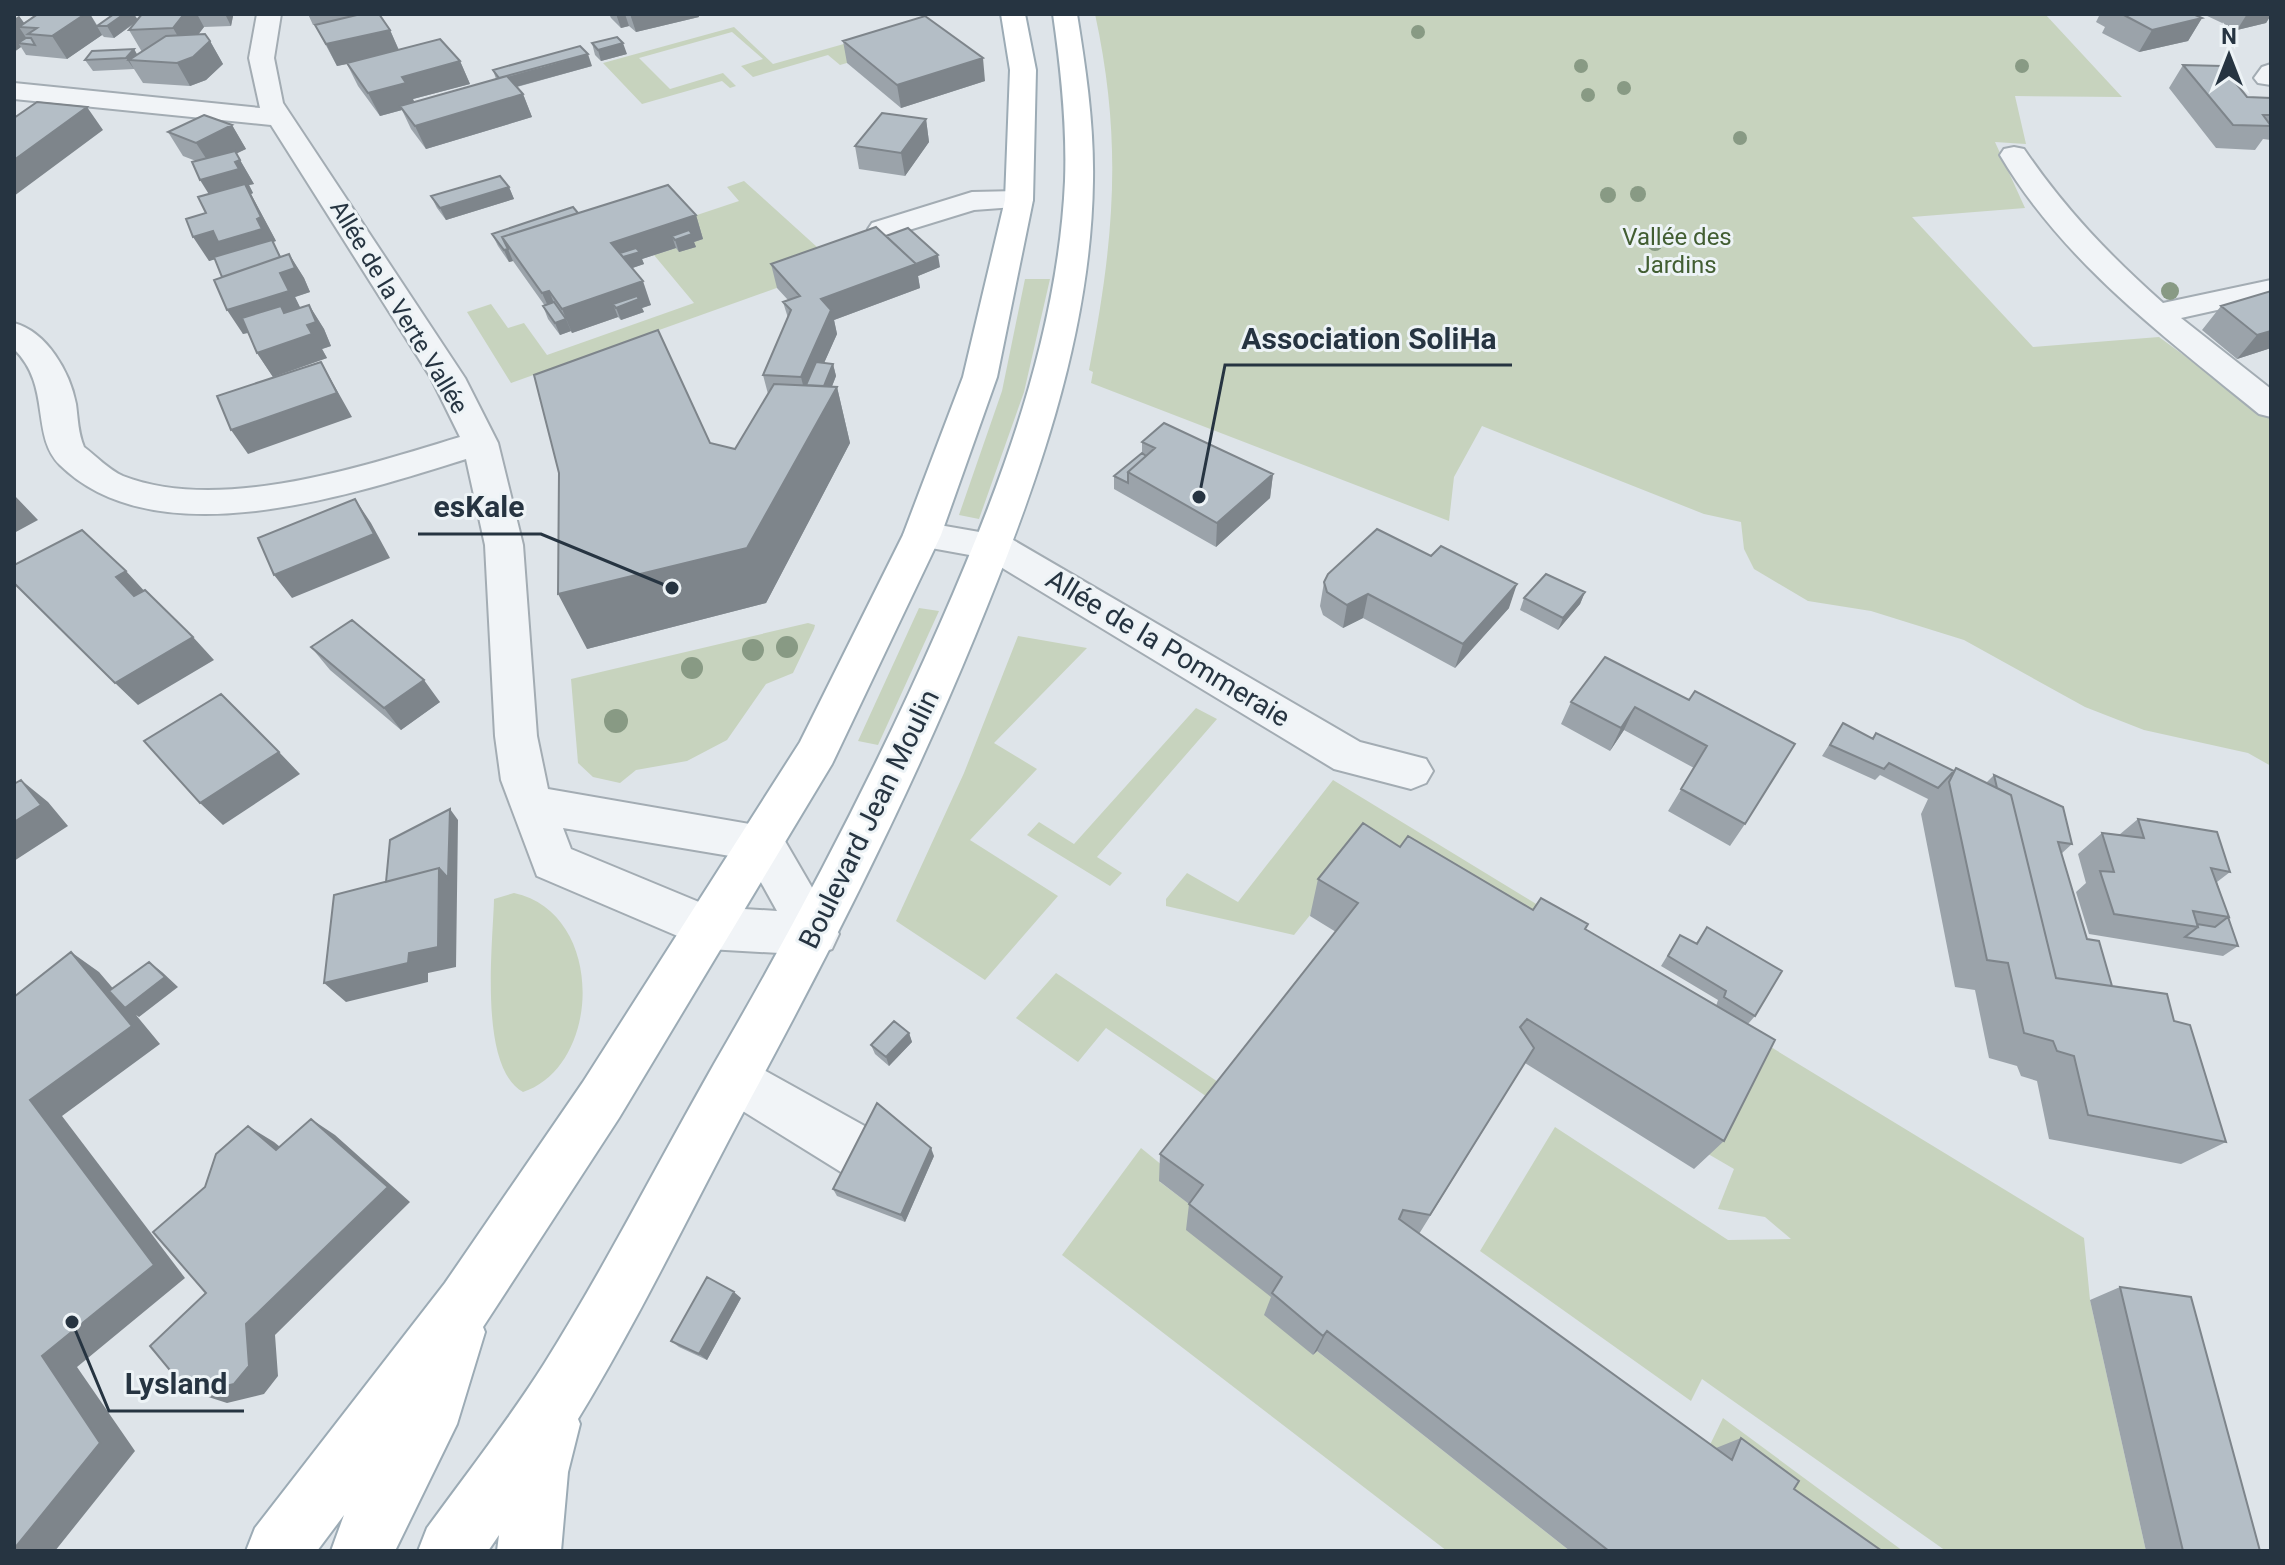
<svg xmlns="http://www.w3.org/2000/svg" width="2285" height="1565" font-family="Roboto,sans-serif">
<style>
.green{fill:#c7d3be}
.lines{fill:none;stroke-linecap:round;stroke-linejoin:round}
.minor-casing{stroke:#a3acb3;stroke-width:4}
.major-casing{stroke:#9cabb5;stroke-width:4}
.minor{fill:#f1f4f7;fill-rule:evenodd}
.major{fill:#fff;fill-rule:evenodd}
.tree{fill:#889a84}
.wall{fill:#9ba3aa}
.shaded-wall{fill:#7e858b}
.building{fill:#b4bec6;stroke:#7e858b;stroke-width:2}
.labels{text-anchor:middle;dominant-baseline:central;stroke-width:6;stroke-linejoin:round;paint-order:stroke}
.far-park-label{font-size:24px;fill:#425e32;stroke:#edf3f6}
.far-street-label{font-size:24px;fill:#263441;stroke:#edf3f6}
.street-label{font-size:28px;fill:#263441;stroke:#edf3f6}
.leader{fill:none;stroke:#263441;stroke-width:3}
.callout-dot{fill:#263441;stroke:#edf3f6;stroke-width:3}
.callout-label{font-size:30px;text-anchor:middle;font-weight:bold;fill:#263441;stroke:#edf3f6;stroke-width:6;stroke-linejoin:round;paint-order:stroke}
</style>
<rect width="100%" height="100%" fill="#dee4e9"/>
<path class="green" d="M1095,14h950l77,83 -107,-1 11,48 -31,-2 30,66 -113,9 121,130 126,-10 112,82v347l-23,-13 -104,-23 -59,-23 -121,-67 -93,-29 -63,-10 -54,-32 -10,-20 -3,-27 -37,-8 -222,-88 -28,51 -5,44 -358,-138 2,-11 -4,-2c25,-129 34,-227 6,-356z
M911,25l17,14 -88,26 -12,-10 -75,22 -12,-11 22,-7 -31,-27 -93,26 31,31 53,-16 13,13 -6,2 -8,-7 -80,23 -39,-41 131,-36 39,37z
M744,181l94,85 -327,117 -44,-71 24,-8 17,24 16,-5 23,32 147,-52 -40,-48 22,-7 9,-29 54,-18 -12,-14z
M1025,279h25l-26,113 -45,127 -20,-4 43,-124z
M919,608l20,3 -61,134 -20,-4z
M808,623l7,2 -1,4 -21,44 -27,11 -39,56 -40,21 -51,9 -16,13 -27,-6 -15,-14 -7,-84z
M1018,636l69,12 -93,95 43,26 -67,71 88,56 -73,84 -89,-59 68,-148z
M1196,708l21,11 -120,138 25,16 -12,13 -83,-51 12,-13 35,22z
M1333,780l751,458 6,62 56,251h-200l-244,-172 -11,22 -211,-150 75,-124 173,113 63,-1 -26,-22 -47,-8 16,-40 -31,-18 -350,-289 -59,73 -128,-29v-7l21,-26 51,29z
M514,893c92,20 88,173 9,199 -45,-25 -30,-147 -29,-193z
M1056,973l174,117 -11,15 -113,-77 -28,34 -62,-44z
M1141,1148l27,22 -8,12 40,30 74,88 39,55 4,-4 253,200h-123l-385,-296z
M1723,1418l180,133h-78l-119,-98z"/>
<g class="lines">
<defs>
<path id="minor" d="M257,14h24l-7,44 9,45 182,275 33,65 25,102 14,191 11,53 230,40 61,105 -7,15 -17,6 -107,-6 -171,-73 -36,-96 -6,-44 -10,-191 -19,-86c-112,35 -309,101 -406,6 -30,-30 -8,-79 -46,-116v-26c33,9 56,49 62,81 2,15 2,29 8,43 12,9 25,23 39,29 98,38 241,-10 337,-39l-29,-59 -160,-253 -257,-26v-16l246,25 -11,-50zM563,828l185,31 29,52 -66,-4 -140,-58z
M2271,64v21l-13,-2 -4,-5 8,-11z
M2014,147l10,2c40,59 85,106 139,154l108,-23v18l-90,20 90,71v28l-12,-3c-95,-78 -196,-152 -259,-259l4,-6z
M1019,191l10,3 4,6 -4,6 -55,4 -91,28 -11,-3 -4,-6 4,-6 100,-31z
M922,522l86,15 352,205 66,17 7,12 -7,12 -15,6 -77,-20 -348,-211 -77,-14 -6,-9 6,-9z
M735,1054l144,80 8,19 -8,19 -19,7 -19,-7 -124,-77 -8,-17 8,-17z"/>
<path id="major" d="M1001,14h24l11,56 -3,130 -36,177 -56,158 -109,229 -213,354 -136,209 2,5 -28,92 -62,127h-64l13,-36 -27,36h-71l9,-23 190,-245 138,-201 217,-340 103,-207 60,-158 42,-177 5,-130z
M1053,14h24c9,56 17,110 16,167 -2,157 -59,312 -118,455 -65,158 -142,310 -223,460 -58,108 -110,218 -174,323l2,5 -12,48 -7,79h-64l2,-16 -11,16h-70l9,-23c39,-54 81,-107 117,-164 61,-97 113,-200 170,-300 83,-143 160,-289 226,-440 61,-139 118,-289 125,-443 2,-56 -4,-111 -12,-167z"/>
</defs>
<use href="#minor" class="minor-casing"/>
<use href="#major" class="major-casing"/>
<use href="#minor" class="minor"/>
<use href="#major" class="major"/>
</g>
<g class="tree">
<circle cx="1418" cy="32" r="7"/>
<circle cx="1581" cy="66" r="7"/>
<circle cx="2022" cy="66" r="7"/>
<circle cx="1624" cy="88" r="7"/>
<circle cx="1588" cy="95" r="7"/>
<circle cx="1740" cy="138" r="7"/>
<circle cx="1638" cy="194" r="8"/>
<circle cx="1608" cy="195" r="8"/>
<circle cx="1655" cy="243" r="8"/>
<circle cx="2170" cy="291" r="9"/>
<circle cx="787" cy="647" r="11"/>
<circle cx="753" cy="650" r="11"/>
<circle cx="692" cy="668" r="11"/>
<circle cx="616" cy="721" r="12"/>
</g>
<path class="wall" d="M36,14h54l7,11 41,-6 2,-3v-2h92l1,2 -2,10 -27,1 -6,8 12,6 13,23 -17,16 -16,6 -47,-3 -9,-14 -41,2 -8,-11 49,-11 3,6 5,-3 -13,-22 6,-7 -21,15 -10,-1 -2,-2 -35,24 -41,-4 -5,-8 -7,5 5,-36 5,7z
M308,14h71l11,16 9,20 61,11 10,23 -57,15 1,3 82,-23 -3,-9 99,-4 -75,21 6,7 9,23 -106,32 -15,-20 -9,-19 -22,6 -22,-30 -11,-22 -10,2 -22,-41h3h-5z
M609,14h89l1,3 -63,15 -7,-6 -8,2 -10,-10z
M2100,14h93l9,4 -14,23 -49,11 -37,-19 3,-6 -9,-5z
M2203,14h68v1l-5,8 -29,7z
M843,41l142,40 -84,27 -54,-45z
M592,43l35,11 -26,7 -6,-6z
M2183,65l64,32 24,1v42l-8,-1 -8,11 -39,-2 -47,-60z
M926,119l3,23 -24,34 -46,-7 -4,-23z
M232,125l14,24 -10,4 18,31 -5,1 4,8 -2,1 25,47 -3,1 8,15 8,-3 15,24 6,14 -15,5 5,11 9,-3 15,24 7,17 -9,3 5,9 -54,19 -16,-24 -8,-20 -6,1 -28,-75 -6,2 -3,-48 3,-19 -13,-33 -13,-5 -15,-24z
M509,187l5,12 -68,21 -9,-12 -6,-12z
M578,213l118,2 7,24 -9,3 2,5 -17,5 -3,-4 -34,11 2,5 -12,4 19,37 -9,3 2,4 -23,8 -3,-3 -46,16 -1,-2 -11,4 -12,-16 -5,-13h2l-32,-45 -4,1 -11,-16 -6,-12z
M886,236l54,31 -22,9 2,12 -86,32 3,14 -13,29 9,1 3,12 -4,10 5,1 13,56 -84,160 -179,46 123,-206 25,6 33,-55 -5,-19 25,-57 -5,-16 5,-2 -11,-12 -6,-24z
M2271,291v57l-34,11 -35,-29 19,-24z
M1142,442l131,32 -3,24 -54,49 -102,-58v-13l28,-23z
M1324,582l185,26 -54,60 -92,-50 -20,10 -20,-13 -3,-9z
M1585,592l-5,12 -22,26 -38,-20 4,-12z
M311,647l129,55 -39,28 -71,-60z
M1689,700l56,124 -15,22 -62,-35 26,-43 -70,-38 -14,21 -49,-27 10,-22z
M1843,723l28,16 5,-6 78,38 2,-3 30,15 8,-8 78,69 -11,10 26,85 25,47 62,35 52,121 -45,22 -132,-25 -12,-58 -16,-5 -4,-10 -28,-8 -14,-68 -20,-3 -34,-173 7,-15 -48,-24 -5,5 -53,-24z
M2138,819l92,53 -13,10 21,64 -15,10 -134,-22 -13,-42 10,-9 -8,-29 24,-21 17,2z
M1400,847l133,63 52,19 131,77 2,-6 -57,-34 19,-31 16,8 11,-16 48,89 -7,8 -24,117 -30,28 -169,-106 -106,171 297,214 25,-10 53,51 88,62h-312l-253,-200 -4,4 -49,-40 7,-18 -85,-67 3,-26 -30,-23 1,-27 176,-222 -26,-16 8,-37z
M909,1033l3,9 -23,24 -14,-12 -4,-9z
M934,1156l-29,66 -68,-26 -4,-7z
M2120,1287l140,264h-114l-56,-251z
M741,1298l-34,62 -28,-13 -8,-6z"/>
<path class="shaded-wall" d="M85,14h5l12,21 -35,24 -15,-23z
M124,14h10l4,6 -24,18 -7,-12z
M184,14h13l7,13 -18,23 -13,-22z
M225,14h7l1,2 -2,10z
M616,14h9l4,12 -8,2z
M630,14h68l1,3 -63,15z
M2247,14h24v1l-5,8 -29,7z
M19,16l8,11h-8l10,15 -11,1 3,4 -7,5v-33z
M2202,18l-14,23 -49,11 13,-22z
M390,30l10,23 -63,13 -11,-22z
M210,41l13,23 -17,16 -16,6 -13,-23z
M623,43l4,11 -26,7 -3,-11z
M134,49l7,12 -12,-1 5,9 -8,-11z
M588,54l4,12 -88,24 -4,-11z
M983,58l2,23 -84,27 -4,-23z
M460,61l10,23 -57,15 3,7h-16l2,4 -22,6 -12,-23 34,-16z
M523,94l9,23 -106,32 -11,-23z
M87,107l16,23 -89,66v-36z
M926,119l3,23 -24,34 -4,-23z
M232,125l14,24 -35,17 -15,-23z
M240,160l14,24 -5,1 4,8 -2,1 25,47 -3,1 15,29 1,-17 15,24 6,14 -15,5 9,18 5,-10 15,24 7,17 -9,3 5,9 -54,19 -16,-24 32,-33 -46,14 -16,-24v-54l-18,5 -16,-24 64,-18 -42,-15 -15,-24 35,-18z
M509,187l5,12 -68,21 -6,-12z
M696,215l7,24 -9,3 2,5 -17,5 -4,-12 -3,-4 4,12 -34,11 2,5 -20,7 -13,-28z
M508,249l5,12 -4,1 -5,-12z
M938,255l2,12 -22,9 2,12 -86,32 3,14 -25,56 -8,-1 -3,-12 20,-78z
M643,281l8,24 -9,3 2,4 -23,8 -5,-12 -3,-4 5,13 -46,16 -10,-24z
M549,291l10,24 -6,2 -11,-24z
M566,319l5,12 -11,4 -5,-12z
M2271,331v17l-34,11 20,-24z
M321,362l31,55 -104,37 -17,-24z
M833,364l3,12 -10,26 -3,-12z
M837,387l13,56 -84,160 -179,46 -29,-55z
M1273,474l-3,24 -54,49 1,-24z
M15,496l23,24 -24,13v-36z
M355,499l16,24 19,35 -98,40 -18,-23z
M126,571l22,24 -11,6 -21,-24z
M1517,584l-8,24 -54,60 8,-24z
M1585,592l-5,12 -22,26 5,-12z
M1368,594l-5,24 -20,10 4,-23z
M193,637l21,23 -76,45 -23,-22z
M424,680l16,22 -39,28 -17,-22z
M1635,707l-11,23 -14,21 11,-23z
M279,752l21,22 -77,51 -23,-22z
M21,780l27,22 20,24 -54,35v-39z
M450,809l8,11 -2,147 -28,6v9l-82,20 -22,-19 85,-30 30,-85z
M71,952l28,20 29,34 21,-44 13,10 16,15 -39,30 -3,-2 24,29 -98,72 123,162 -108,89 58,84 -80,100h-41l28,-195 -12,-256z
M909,1033l3,9 -23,24 -3,-9z
M311,1119l24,16 75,67 -135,133 3,41 -14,18 -37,9 -31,-10 50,-69z
M248,1126l26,16 28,23 -26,-15z
M931,1148l3,8 -29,66 -4,-7z
M734,1292l7,6 -34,62 -8,-6z
M1327,1331l-10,20 -4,4 10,-19z"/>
<path class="building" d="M38,14h47l-33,22 -24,-2 9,-6 -18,-1z
M114,14h10l-17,12h-10z
M142,14h42l-11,14 -44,2z
M361,14h18l11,16 -64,14 -11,-19z
M2122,14h71l9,4 -50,12z
M925,16l58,42 -86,27 -54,-44z
M205,34l5,7 -17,16 -16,6 -48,-3 37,-24z
M617,37l6,6 -25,7 -6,-7z
M26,38h5l4,7 -17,-2z
M440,39l20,22 -58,16 4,6 -38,10 -21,-30z
M580,46l8,8 -89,24 -6,-8z
M134,49l-8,9 -41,2 7,-9z
M2183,65l39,1 25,31 24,1v17h-8l8,11 -38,-1z
M507,76l16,18 -108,32 -15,-20z
M37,102l50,5 -73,53v-42z
M882,113l44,6 -25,34 -46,-7z
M204,115l28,10 -36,18 -28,-11z
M235,151l5,9 -5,2 4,7 -39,11 -8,-18z
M500,176l9,11 -69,21 -9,-12z
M245,184l16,33 -4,2 5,10 -44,13 -5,-11 -20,6 -7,-18 20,-6 -8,-16z
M668,185l28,30 -85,28 32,38 -81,28 -13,-18 -7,2 -40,-56z
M573,207l5,6 -76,24 6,12 -4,1 -12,-16z
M876,227l40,37 -95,35 10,11 -30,67 -38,-2 28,-65 -8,-8 17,-6 -29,-32z
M908,228l30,27 -22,9 -30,-28z
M689,230l3,4 -17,6 -3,-4z
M272,240l8,17 -58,20 -8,-20z
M636,248l4,4 -17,5 -3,-4z
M289,254l6,14 -15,5 9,18 -62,19 -13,-30z
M2271,291v40l-14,4 -36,-29z
M637,296l2,3 -23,9 -3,-4z
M554,302l12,17 -11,4 -12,-17z
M309,305l7,17 -9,3 5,9 -55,19 -15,-35 39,-12 3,7z
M658,330l52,113 25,6 39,-65 63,3 -90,161 -189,46 1,-121 -25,-98z
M321,362l16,31 -106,37 -14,-34z
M816,362l17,2 -9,22 -18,-1z
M1164,423l109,51 -56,49 -89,-51 27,-24 -13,-6z
M1142,453l4,3 -18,16v11l-14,-7z
M355,499l19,35 -100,41 -16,-37z
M1377,529l54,27 10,-10 76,38 -54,60 -95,-50 -21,11 -20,-13 -3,-10 4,-8z
M82,530l44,41 -10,6 18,19 11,-6 48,47 -78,46 -101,-100v-18z
M1546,574l39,18 -22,26 -39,-20z
M352,620l72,60 -40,28 -73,-61z
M1605,657l84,43 6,-9 100,53 -50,80 -64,-35 26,-43 -72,-39 -14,21 -50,-26z
M221,694l58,58 -79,51 -56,-62z
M1843,723l30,16 3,-6 78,38 -16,17 -49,-25 -5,6 -54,-24z
M1956,768l55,27 45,183 111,16 7,27 16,4 36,117 -138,-27 -14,-59 -17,-5 -4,-10 -29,-8 -16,-70 -21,-3 -38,-178z
M1994,775l69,32 9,37 -14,-2 29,97 12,2 13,45 -56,-8 -45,-183 -14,-7z
M21,780l20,25 -27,17v-38z
M450,809l-2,69 -9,-10 -53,14 4,-42z
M2138,819l79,13 13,40 -19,-4 18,49 -36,-6 5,16 -84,-13 -14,-43 14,1 -12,-39 42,5z
M1363,823l37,24 8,-11 125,74 8,-12 47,26 -3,5 190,111 -51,101 -197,-122 -7,8 14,21 -104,167 -27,-5 -4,9 333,241 9,-22 58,43 -5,8 88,62h-273l-282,-220 -4,5 -51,-43 10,-16 -93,-73 14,-19 -43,-31 198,-251 -40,-24z
M439,868l-1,79 -29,6 -1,10 -84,20 10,-88z
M2228,917l10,29 -53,-9 13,-10 -1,-3 18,3z
M1707,927l75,44 -27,45 -31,-19 2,-6 -58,-35 12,-21 17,9z
M71,952l61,74 -102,74 124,165 -112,91 58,87 -86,106v-552z
M149,962l16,15 -40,31 -16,-17z
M894,1021l15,12 -23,24 -15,-12z
M877,1103l54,45 -30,67 -68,-26z
M311,1119l77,68 -142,137 3,42 -15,18 -38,9 -13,-7 -33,-40 56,-53 -53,-61 52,-45 11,-33 32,-28 28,24z
M707,1277l27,15 -35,62 -28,-13z
M2120,1287l71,10 69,254h-77z"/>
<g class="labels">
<g class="far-park-label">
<text x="1677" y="237">Vallée des<tspan x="1677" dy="28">Jardins</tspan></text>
</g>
<g class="far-street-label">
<text transform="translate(399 307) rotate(59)">Allée de la Verte Vallée</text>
</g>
<g class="street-label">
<text transform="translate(1168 648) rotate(31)">Allée de la Pommeraie</text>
<text transform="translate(869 819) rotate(-64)">Boulevard Jean Moulin</text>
</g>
</g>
<path class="leader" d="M1199 497L1225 365H1512M672 588L541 534H418M72 1322L109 1411H244"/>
<g class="callout-dot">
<circle cx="1199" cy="497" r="8"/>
<circle cx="672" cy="588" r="8"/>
<circle cx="72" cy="1322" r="8"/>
</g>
<g class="callout-label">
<text x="1369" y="349">Association SoliHa</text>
<text x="479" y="517">esKale</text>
<text x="176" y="1394">Lysland</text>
</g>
<rect width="2285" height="1565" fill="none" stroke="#263441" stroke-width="32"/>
<g transform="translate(2229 56)" stroke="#edf3f6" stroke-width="6" paint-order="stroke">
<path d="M0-6L14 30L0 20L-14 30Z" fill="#263441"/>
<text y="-12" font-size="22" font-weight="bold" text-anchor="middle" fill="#263441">N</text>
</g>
</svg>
